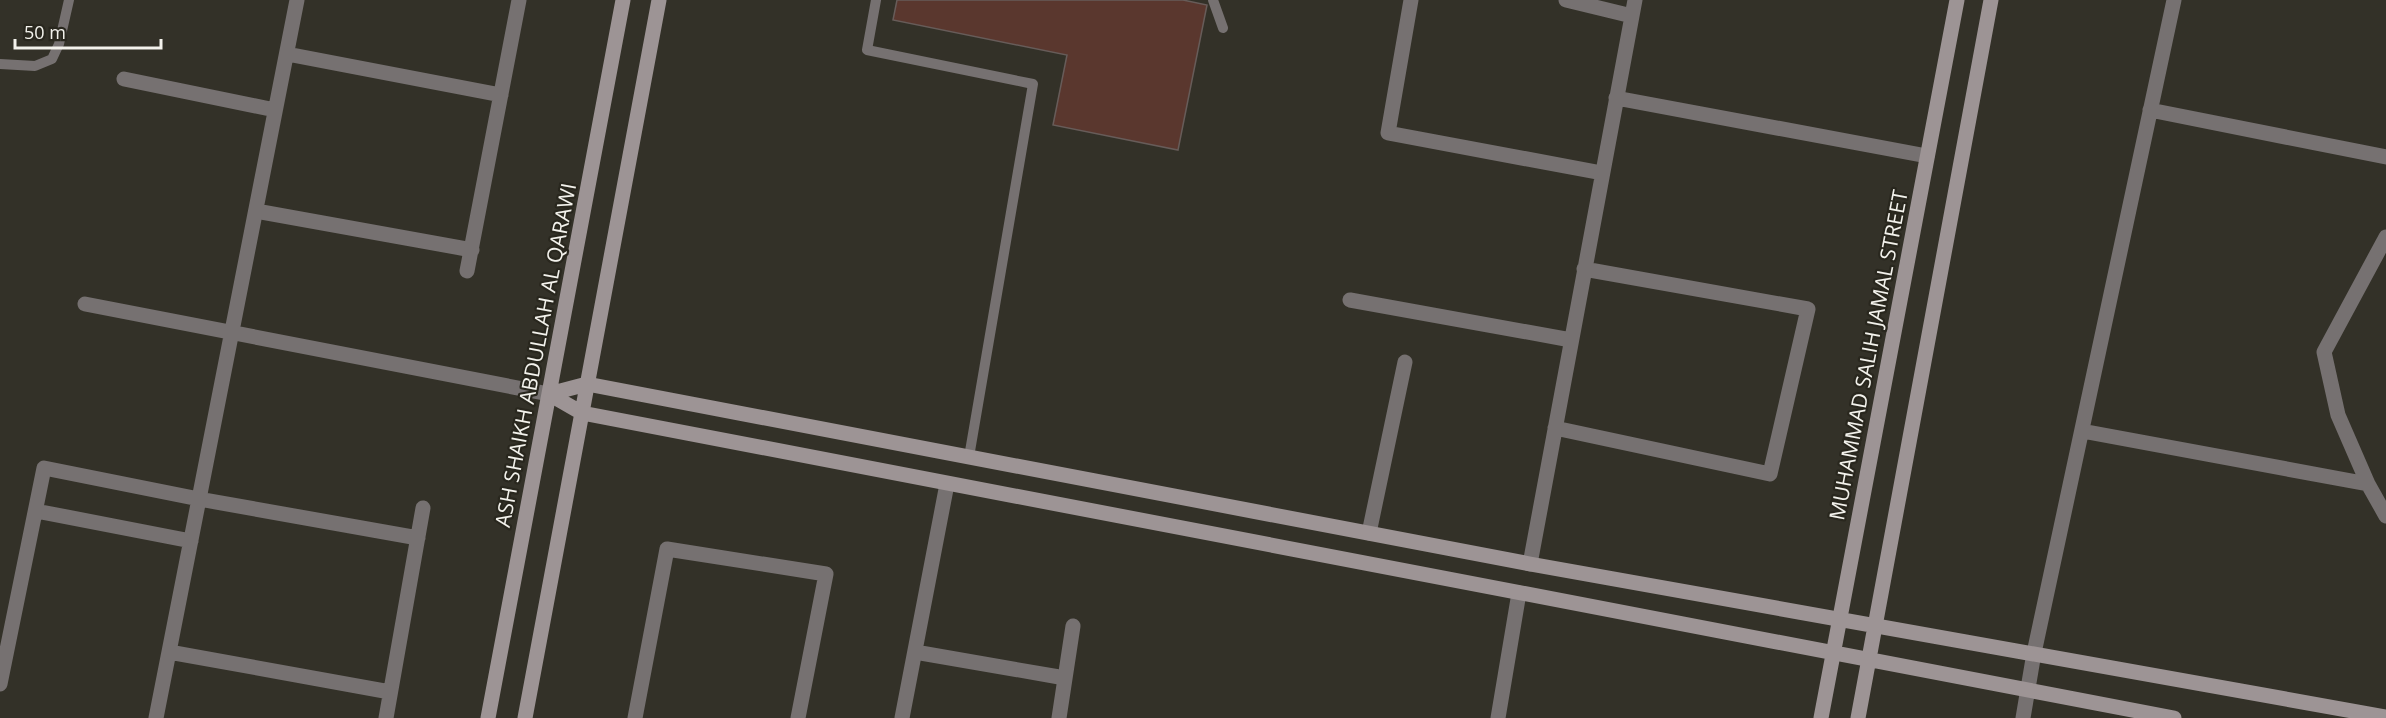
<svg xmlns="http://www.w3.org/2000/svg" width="2386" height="718" font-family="'Open Sans',sans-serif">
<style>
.building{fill:#5a372e;stroke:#675c59;stroke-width:1.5}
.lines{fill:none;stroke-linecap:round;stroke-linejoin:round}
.lane{stroke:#767171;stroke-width:10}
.street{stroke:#767171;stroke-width:15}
.secondary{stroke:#9d9495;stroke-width:15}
.labels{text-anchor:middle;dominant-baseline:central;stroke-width:4.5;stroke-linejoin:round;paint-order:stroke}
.street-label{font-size:21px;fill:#f3f2ec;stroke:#29271e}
</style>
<rect width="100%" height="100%" fill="#333128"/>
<path class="building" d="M897,0h286l24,5 -29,145 -125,-25 14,-70 -174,-35z"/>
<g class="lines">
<path class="lane" d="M876,0l-9,50 166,34 -64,373
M1213,0l10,28
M0,64l35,2 17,-7 7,-15 10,-44"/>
<path class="street" d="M1411,0l-23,133 214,40
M1566,0l66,16
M287,54l214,41
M124,79l151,31
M1616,98l311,58
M2150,110l236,47
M256,211l216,39
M2386,237l-62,115 14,63 30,69 18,32
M467,271l52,-271
M1350,300l221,40
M85,304l464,90
M1555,428l215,46 38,-165 -224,-40
M2082,431l286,53
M36,511l155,30
M1369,533l36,-171
M1530,564l105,-564
M169,652l221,40
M915,652l150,26
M0,684l44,-216 155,31 219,39
M156,718l141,-718
M386,718l37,-210
M635,718l32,-169 159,25 -28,144
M902,718l45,-234
M1059,718l14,-92
M1498,718l21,-125
M2023,718l11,-65 140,-653"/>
<path class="secondary" d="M549,394l38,-10 943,180 856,153
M549,394l33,19 1592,305
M488,718l135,-718
M525,718l134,-718
M1821,718l136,-718
M1858,718l133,-718"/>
</g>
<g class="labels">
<g class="street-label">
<text transform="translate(535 355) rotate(-79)">ASH SHAIKH ABDULLAH AL QARAWI</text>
<text transform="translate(1868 355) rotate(-79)">MUHAMMAD SALIH JAMAL STREET</text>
</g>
</g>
<path d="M15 39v9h146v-9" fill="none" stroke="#f3f2ec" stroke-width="3"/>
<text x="24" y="39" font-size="18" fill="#f3f2ec" stroke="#29271e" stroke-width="4.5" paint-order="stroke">50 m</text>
</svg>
